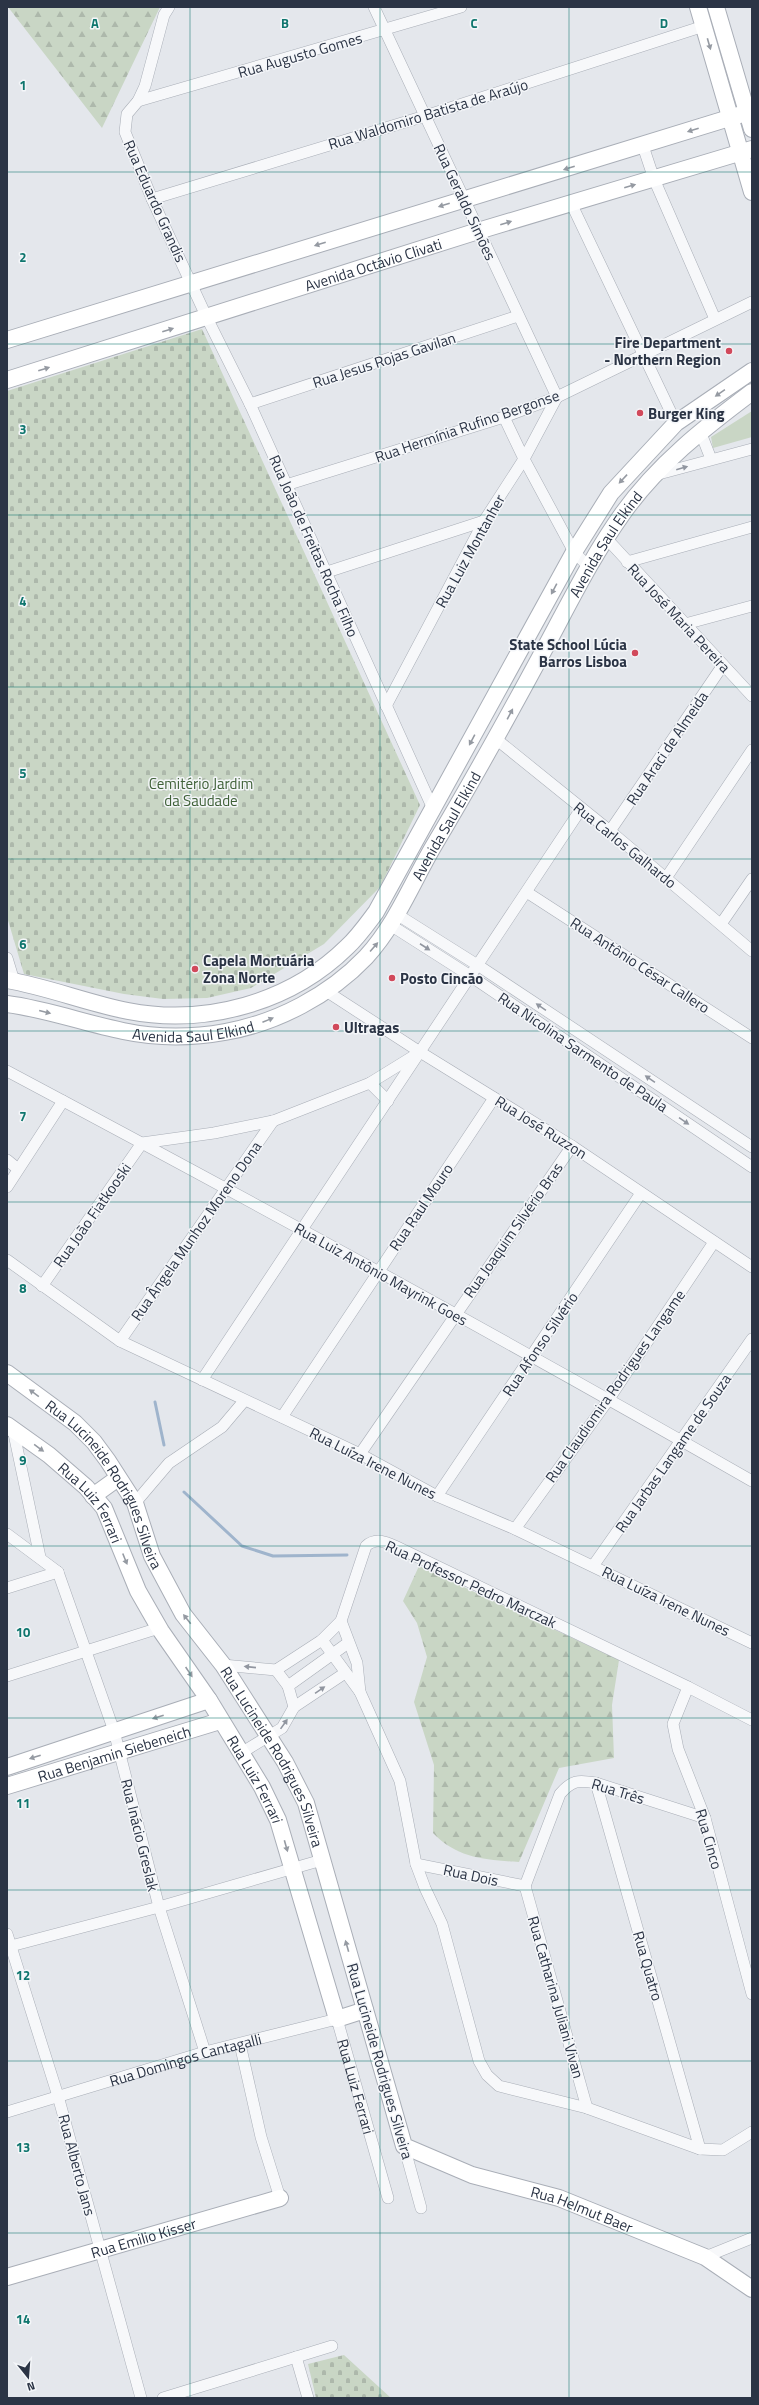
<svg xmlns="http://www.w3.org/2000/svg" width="759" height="2405" font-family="'Titillium Web',sans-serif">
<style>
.forest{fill:url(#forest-firs)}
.cemetery{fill:url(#cemetery-stones)}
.green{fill:#c9d6c5}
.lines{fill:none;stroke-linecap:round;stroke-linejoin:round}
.stream{stroke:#9fb4cc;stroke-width:3}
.street-casing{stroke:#a9aeb7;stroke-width:12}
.secondary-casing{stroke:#a9aeb7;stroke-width:18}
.street{stroke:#f7f8fa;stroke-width:11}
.secondary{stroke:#fff;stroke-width:16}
.oneway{fill:#959aa2}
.oneway2{fill:#9196a0}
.grid{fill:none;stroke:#0f766e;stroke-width:1;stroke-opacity:0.55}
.poi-dot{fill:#d1495b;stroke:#f4f6f9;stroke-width:1.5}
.labels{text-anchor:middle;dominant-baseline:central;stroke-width:3;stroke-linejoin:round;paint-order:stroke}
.street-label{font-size:15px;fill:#2b3445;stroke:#f4f6f9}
.poi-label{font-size:15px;font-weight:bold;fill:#2b3445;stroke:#f4f6f9;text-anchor:start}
.park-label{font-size:15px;fill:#3f6138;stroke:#f4f6f9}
.grid-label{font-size:13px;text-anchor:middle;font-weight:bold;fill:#0f766e;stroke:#f4f6f9;stroke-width:3;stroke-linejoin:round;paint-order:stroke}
</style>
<defs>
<pattern id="forest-firs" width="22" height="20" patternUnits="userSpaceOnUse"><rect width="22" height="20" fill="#c9d6c5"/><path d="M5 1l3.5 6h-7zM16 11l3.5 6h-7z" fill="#adb8ab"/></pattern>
<pattern id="cemetery-stones" width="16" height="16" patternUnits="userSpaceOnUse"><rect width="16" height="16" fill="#c9d6c5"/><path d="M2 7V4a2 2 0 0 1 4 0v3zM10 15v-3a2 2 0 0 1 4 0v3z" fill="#adb8ab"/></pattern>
</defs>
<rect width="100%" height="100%" fill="#e4e7ec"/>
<path class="forest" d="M8,7h152l-58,121z
M419,1566l200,94 -7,45 2,53 -55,10 -40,94c-34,-2 -62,-4 -86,-29l1,-68 -20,-63 13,-45 -10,-34 -14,-22z"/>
<path class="cemetery" d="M202,329l218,476 -40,82 -56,57 -73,44 -44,10 -44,1 -39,-5 -100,-20 -17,-57v-526z
M344,2355l47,43h-75l-8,-34z"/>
<path class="green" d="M752,411v26l-39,11 -2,-11z"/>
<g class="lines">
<path class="stream" d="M155,1402l9,43
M184,1492l58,54 31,10 74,-1"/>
<defs>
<g id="street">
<path d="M169,7l-5,8 -19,71 -7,15 -11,13 -2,18 27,67 55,119 43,86 184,407"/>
<path d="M374,7l183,390 -33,62 -40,62 -98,185"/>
<path d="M138,101l323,-94"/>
<path d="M643,146l11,33 61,140"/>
<path d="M152,199l273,-83 279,-90"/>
<path d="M571,203l105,220"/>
<path d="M250,404l268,-88"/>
<path d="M504,417l20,42 50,93 15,15"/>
<path d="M700,431l11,28"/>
<path d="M655,475l97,-26"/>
<path d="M286,485l218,-68 53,-20 195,-95"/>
<path d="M607,539l145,157"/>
<path d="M627,562l125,-35"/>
<path d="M327,572l157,-51"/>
<path d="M685,624l67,-18"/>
<path d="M496,739l114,92 142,120"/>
<path d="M610,831l113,-166"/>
<path d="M666,878l86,-128"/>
<path d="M528,893l224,145"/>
<path d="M398,915l81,51 273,181"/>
<path d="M721,924l31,-45"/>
<path d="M392,926l80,51 280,190"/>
<path d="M7,958l7,23"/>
<path d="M326,991l94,61 152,94 180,121"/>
<path d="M7,1071c250,133 499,269 745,410"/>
<path d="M370,1083l18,18"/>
<path d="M7,1160l11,9"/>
<path d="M7,1187l56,-86"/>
<path d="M7,1260l113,81 240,113 77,42 78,33 237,114"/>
<path d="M42,1286l100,-143 72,-10 59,-12 97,-38 47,-29"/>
<path d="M120,1341l153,-220"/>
<path d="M202,1380l379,-571"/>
<path d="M282,1417l212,-319"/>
<path d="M13,1429l27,128"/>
<path d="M360,1454l212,-308"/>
<path d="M437,1496l204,-303"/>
<path d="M135,1503l34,-40 53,-36 22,-26"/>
<path d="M515,1529l94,-130 105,-157"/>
<path d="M7,1534l51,38"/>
<path d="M593,1566l159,-227"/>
<path d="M58,1572l56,159 45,176 46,145"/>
<path d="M7,1588l51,-16"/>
<path d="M322,1640l38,52"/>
<path d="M223,1665l53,5 46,-30 19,-19"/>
<path d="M276,1670l12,16 6,21"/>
<path d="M7,1676l152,-48"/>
<path d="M288,1686l60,-43"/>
<path d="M688,1687l-15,37 5,25 27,69 47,176"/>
<path d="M752,1720l-64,-33 -291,-140c-11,-5 -21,-10 -31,-1l-25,75 16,42 3,29 40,89 16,83 9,24 17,36 37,137 8,14 12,11 88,22 113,41 23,1 29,-18"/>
<path d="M241,1753l41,-25 12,-21 51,-34"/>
<path d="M596,1783l104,366"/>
<path d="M416,1864l109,22"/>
<path d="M525,1886l35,-92c12,-14 18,-14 36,-11l109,35"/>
<path d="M525,1886l62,222"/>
<path d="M7,1934l51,162 83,302"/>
<path d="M7,1947l152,-40 163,-47"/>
<path d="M240,2044l21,93 19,61"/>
<path id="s1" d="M7,2112l198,-60 132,-33 51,179"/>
<path d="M404,2146l17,62"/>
<path d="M705,2257l47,-19"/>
<path d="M296,2357l12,41"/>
<path d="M163,2398l169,-52"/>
</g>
<g id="secondary">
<path d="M698,7l54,185"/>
<path d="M716,7l36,122"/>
<path d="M7,340l745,-229"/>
<path id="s2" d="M7,380l471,-149 274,-82"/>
<path d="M7,980c41,7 80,23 121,31 77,15 162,-8 219,-64 11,-10 20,-23 29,-35l198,-360 37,-59 65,-70 76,-52"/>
<path id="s3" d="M7,1004c39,5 77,19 116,27 33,7 69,7 102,1 52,-9 105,-37 141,-75 30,-33 45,-72 67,-110 37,-62 72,-125 106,-188 27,-49 51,-100 84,-146 35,-49 81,-85 129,-121"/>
<path id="s4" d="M7,1373l68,50 19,19 14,19 27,42 17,53 31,58 40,51 62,97 21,41 98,343 68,29 87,23 146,59 47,32"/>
<path id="s5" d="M7,1425l42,30 37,32 18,21 34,83 23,40 48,69 53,87 16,33 59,199 28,-9"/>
<path d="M93,1496l25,-18"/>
<path d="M7,1767l202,-67"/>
<path id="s6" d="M7,1786l213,-65"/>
<path id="s7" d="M7,2277l273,-79"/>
</g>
</defs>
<use href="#street" class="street-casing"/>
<use href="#secondary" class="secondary-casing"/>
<use href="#street" class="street"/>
<use href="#secondary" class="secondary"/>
</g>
<defs><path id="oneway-solid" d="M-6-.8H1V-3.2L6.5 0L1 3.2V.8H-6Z"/></defs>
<g class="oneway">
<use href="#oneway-solid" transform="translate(709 44) rotate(74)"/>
<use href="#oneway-solid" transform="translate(693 130) rotate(162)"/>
<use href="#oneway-solid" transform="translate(569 168) rotate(163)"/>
<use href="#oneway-solid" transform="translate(630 186) rotate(-16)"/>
<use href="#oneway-solid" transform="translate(444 205) rotate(163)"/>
<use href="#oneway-solid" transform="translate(506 223) rotate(-17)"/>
<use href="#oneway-solid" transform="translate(320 244) rotate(163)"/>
<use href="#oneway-solid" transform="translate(168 330) rotate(-17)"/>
<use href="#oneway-solid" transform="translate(44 369) rotate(-17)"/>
<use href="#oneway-solid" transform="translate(720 393) rotate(145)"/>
<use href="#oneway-solid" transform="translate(623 479) rotate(133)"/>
<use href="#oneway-solid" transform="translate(554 589) rotate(118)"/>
<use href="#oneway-solid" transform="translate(510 714) rotate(-62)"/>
<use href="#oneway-solid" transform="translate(472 740) rotate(118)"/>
<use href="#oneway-solid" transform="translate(374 947) rotate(-49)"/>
<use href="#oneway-solid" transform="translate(45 1012) rotate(14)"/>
<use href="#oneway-solid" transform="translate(268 1020) rotate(-22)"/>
<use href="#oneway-solid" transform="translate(34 1393) rotate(-144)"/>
<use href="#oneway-solid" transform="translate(39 1448) rotate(36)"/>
<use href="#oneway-solid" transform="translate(125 1559) rotate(68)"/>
<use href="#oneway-solid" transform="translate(187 1619) rotate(-128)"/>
<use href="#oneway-solid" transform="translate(189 1672) rotate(56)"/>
<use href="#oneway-solid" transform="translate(158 1717) rotate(162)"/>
<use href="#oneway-solid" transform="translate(35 1757) rotate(162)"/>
<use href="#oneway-solid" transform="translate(286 1846) rotate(74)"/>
<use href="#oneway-solid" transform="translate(347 1946) rotate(-106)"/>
</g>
<g class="oneway2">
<use href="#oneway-solid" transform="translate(682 468) rotate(-16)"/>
<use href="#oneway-solid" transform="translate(425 947) rotate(33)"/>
<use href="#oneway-solid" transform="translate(541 1007) rotate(-146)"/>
<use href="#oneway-solid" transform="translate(650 1079) rotate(-146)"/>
<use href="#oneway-solid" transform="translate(684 1121) rotate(34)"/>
<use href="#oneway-solid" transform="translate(250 1667) rotate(-174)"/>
<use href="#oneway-solid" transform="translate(320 1690) rotate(-34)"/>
<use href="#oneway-solid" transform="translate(284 1724) rotate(-55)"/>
</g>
<path class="grid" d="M190,7v2391M380,7v2391M569,7v2391M7,172h745M7,344h745M7,515h745M7,687h745M7,859h745M7,1031h745M7,1202h745M7,1374h745M7,1546h745M7,1718h745M7,1890h745M7,2061h745M7,2233h745"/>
<g class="poi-dot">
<circle cx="729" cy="351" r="4"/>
<circle cx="640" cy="413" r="4"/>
<circle cx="635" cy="653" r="4"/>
<circle cx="195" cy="969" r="4"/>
<circle cx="392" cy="978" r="4"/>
<circle cx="336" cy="1027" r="4"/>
</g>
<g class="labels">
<g class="street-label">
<text transform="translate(300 55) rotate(-16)">Rua Augusto Gomes</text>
<text transform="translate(428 114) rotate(-17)">Rua Waldomiro Batista de Araújo</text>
<text transform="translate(155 201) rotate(66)">Rua Eduardo Grandis</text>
<text transform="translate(465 202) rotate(65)">Rua Geraldo Simões</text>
<text stroke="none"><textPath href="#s2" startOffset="384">Avenida Octávio Clivati</textPath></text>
<text transform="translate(384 360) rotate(-18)">Rua Jesus Rojas Gavilan</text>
<text transform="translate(467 426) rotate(-19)">Rua Hermínia Rufino Bergonse</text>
<text stroke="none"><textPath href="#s3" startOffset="862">Avenida Saul Elkind</textPath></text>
<text transform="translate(314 546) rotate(66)">Rua João de Freitas Rocha Filho</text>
<text transform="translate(470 551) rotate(-61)">Rua Luiz Montanher</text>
<text transform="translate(679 618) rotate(47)">Rua José Maria Pereira</text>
<text transform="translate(667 748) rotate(-56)">Rua Araci de Almeida</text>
<text stroke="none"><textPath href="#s3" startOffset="538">Avenida Saul Elkind</textPath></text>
<text transform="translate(625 845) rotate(39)">Rua Carlos Galhardo</text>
<text transform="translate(640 965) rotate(33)">Rua Antônio César Callero</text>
<text stroke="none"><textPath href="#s3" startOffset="190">Avenida Saul Elkind</textPath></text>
<text transform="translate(583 1052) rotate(34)">Rua Nicolina Sarmento de Paula</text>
<text transform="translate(541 1127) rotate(32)">Rua José Ruzzon</text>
<text transform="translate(421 1207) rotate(-56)">Rua Raul Mouro</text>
<text transform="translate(92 1215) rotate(-55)">Rua João Fiatkooski</text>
<text transform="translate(513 1230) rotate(-55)">Rua Joaquim Silvério Bras</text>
<text transform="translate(196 1231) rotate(-55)">Rua Ângela Munhoz Moreno Dona</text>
<text transform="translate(381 1274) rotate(29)">Rua Luiz Antônio Mayrink Goes</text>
<text transform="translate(540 1344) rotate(-56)">Rua Afonso Silvério</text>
<text transform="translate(615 1386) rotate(-55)">Rua Claudiomira Rodrigues Langame</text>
<text transform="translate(673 1453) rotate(-55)">Rua Jarbas Langame de Souza</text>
<text transform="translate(373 1463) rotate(27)">Rua Luíza Irene Nunes</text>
<text stroke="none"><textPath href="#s4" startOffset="152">Rua Lucineide Rodrigues Silveira</textPath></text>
<text stroke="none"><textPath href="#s5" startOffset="116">Rua Luiz Ferrari</textPath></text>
<text transform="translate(471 1584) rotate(25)">Rua Professor Pedro Marczak</text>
<text transform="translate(666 1601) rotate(26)">Rua Luíza Irene Nunes</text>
<text stroke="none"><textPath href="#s6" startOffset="112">Rua Benjamin Siebeneich</textPath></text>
<text stroke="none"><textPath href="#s4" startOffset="476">Rua Lucineide Rodrigues Silveira</textPath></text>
<text stroke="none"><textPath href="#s5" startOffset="440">Rua Luiz Ferrari</textPath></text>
<text transform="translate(618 1791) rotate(17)">Rua Três</text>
<text transform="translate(140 1835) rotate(76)">Rua Inácio Greslak</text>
<text transform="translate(709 1839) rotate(74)">Rua Cinco</text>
<text transform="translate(471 1875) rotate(12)">Rua Dois</text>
<text transform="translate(648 1966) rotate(74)">Rua Quatro</text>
<text transform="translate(556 1997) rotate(74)">Rua Catharina Juliani Vivan</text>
<text stroke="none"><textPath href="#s1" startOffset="186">Rua Domingos Cantagalli</textPath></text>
<text transform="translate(380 2061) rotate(74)">Rua Lucineide Rodrigues Silveira</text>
<text stroke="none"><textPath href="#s1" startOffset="413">Rua Luiz Ferrari</textPath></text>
<text transform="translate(77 2165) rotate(75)">Rua Alberto Jans</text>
<text stroke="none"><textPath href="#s4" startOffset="1078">Rua Helmut Baer</textPath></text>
<text stroke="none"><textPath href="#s7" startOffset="142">Rua Emilio Kisser</textPath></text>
</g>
<g class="poi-label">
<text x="721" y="342" text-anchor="end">Fire Department<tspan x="721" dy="17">- Northern Region</tspan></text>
<text x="648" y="413">Burger King</text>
<text x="627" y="644" text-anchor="end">State School Lúcia<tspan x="627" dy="17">Barros Lisboa</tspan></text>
<text x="203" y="960">Capela Mortuária<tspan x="203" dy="17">Zona Norte</tspan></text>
<text x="400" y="978">Posto Cincão</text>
<text x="344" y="1027">Ultragas</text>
</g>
<g class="park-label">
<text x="201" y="783">Cemitério Jardim<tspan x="201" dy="17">da Saudade</tspan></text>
</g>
</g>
<g class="grid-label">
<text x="95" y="28">A</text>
<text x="285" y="28">B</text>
<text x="474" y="28">C</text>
<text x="664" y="28">D</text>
<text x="23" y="90">1</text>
<text x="23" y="262">2</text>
<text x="23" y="434">3</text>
<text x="23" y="606">4</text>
<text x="23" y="778">5</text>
<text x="23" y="949">6</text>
<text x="23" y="1121">7</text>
<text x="23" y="1293">8</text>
<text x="23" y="1465">9</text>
<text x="23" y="1637">10</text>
<text x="23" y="1808">11</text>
<text x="23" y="1980">12</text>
<text x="23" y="2152">13</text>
<text x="23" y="2324">14</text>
</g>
<rect width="759" height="2405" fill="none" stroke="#2b3445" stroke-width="16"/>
<g transform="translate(28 2377) rotate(163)" stroke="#f4f6f9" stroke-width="3" paint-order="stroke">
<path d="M0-3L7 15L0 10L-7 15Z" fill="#2b3445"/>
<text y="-6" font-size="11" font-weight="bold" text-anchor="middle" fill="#2b3445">N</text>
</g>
</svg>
